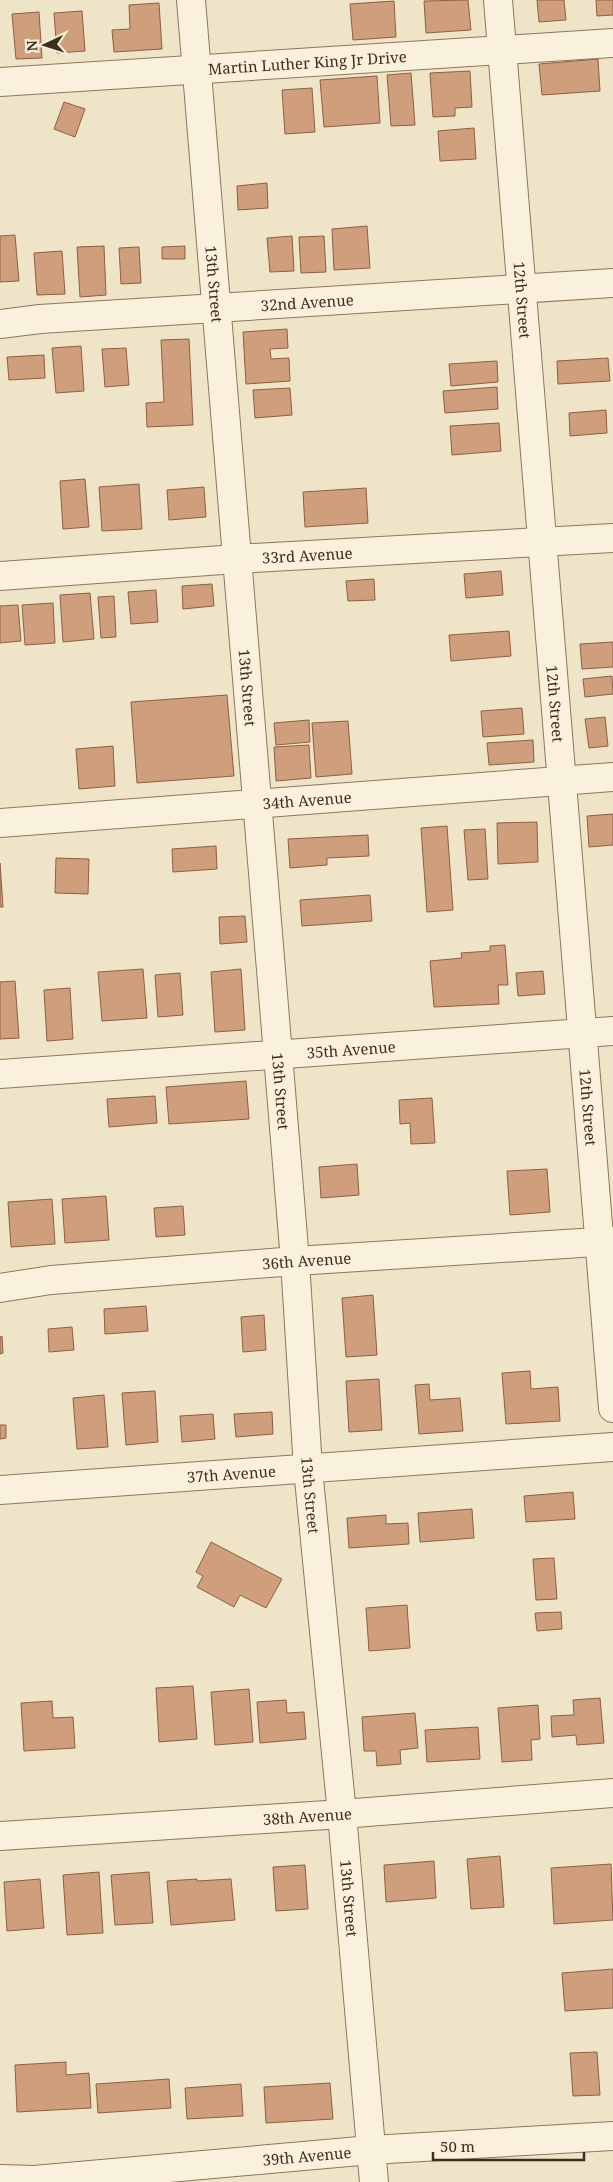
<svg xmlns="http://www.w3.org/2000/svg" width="613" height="2182" font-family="'Noto Serif',serif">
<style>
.building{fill:#cf9f7d;stroke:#8d5f41}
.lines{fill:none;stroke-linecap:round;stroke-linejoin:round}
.minor-casing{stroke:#8d765c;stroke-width:30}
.minor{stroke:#faf1dc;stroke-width:28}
.labels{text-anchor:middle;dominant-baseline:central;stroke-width:4.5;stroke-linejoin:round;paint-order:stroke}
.street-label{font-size:15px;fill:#3d2e20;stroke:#f7eed8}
</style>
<rect width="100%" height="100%" fill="#f0e4c8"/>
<path class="building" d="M468,0l3,30 -45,3 -2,-32z
M537,0h27l2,20 -27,2z
M596,0h17v15l-16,1z
M394,1l2,36 -43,3 -3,-36z
M159,3l3,46 -48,3 -2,-22 18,-1 -1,-24z
M82,11l3,40 -28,2 -3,-40z
M39,12l3,46 -26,1 -4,-45z
M598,59l2,32 -58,4 -3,-31z
M470,71l2,36 -17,1v8l-22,1 -3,-44z
M411,73l4,52 -24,1 -4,-51z
M377,76l3,47 -56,4 -4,-47z
M312,88l3,44 -30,2 -3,-44z
M64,102l21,7 -10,28 -21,-8z
M474,128l2,31 -36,2 -2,-30z
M267,183l1,25 -30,2 -1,-24z
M367,226l3,42 -36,2 -2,-41z
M15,235l4,46 -19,1v-46z
M292,236l2,35 -24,1 -3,-34z
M324,236l2,36 -25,1 -2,-36z
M104,246l2,49 -26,2 -3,-50z
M185,246v13h-23v-12z
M139,247l2,36 -20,1 -2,-36z
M62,251l3,43 -28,1 -3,-42z
M287,329l1,19 -18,1 1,10 18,-1 1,23 -44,3 -3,-52z
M189,339l4,86 -46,2 -1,-24 18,-1 -3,-62z
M81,346l3,45 -28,2 -4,-45z
M126,348l3,37 -24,2 -3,-38z
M44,355l1,23 -36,2 -2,-23z
M608,358l2,23 -52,3 -1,-23z
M497,361l1,21 -47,4 -2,-22z
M497,387l1,22 -53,4 -2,-22z
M290,388l2,27 -37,3 -2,-28z
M606,410l1,23 -37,3 -1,-23z
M499,423l2,28 -49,4 -2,-29z
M85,479l4,48 -26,2 -3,-48z
M139,484l3,45 -40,2 -3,-44z
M204,487l2,30 -37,3 -2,-30z
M366,488l2,35 -63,4 -2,-35z
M501,571l2,24 -37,3 -2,-24z
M374,579l1,21 -27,1 -2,-20z
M212,584l2,22 -31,3 -1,-23z
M156,590l2,32 -27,2 -3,-32z
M90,593l4,46 -31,3 -3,-47z
M114,596l2,41 -15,1 -3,-41z
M53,603l2,40 -30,2 -3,-40z
M18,605l3,36 -21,2v-37z
M509,631l2,25 -60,5 -2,-26z
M613,642v25l-31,2 -2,-25z
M612,676l1,18 -28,3 -2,-18z
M227,695l7,81 -97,7 -6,-81z
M522,708l2,26 -41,3 -2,-26z
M605,717l3,29 -19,2 -4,-29z
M309,720l1,22 -34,3 -2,-22z
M348,721l4,53 -36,3 -4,-54z
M533,740l1,22 -45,3 -2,-22z
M309,745l2,33 -35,3 -2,-34z
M113,746l2,40 -36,3 -3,-40z
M613,814v31l-24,2 -2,-31z
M537,822l1,40 -40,2 -1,-41z
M447,826l6,84 -26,2 -6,-84z
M485,829l3,50 -20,1 -4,-50z
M368,835l1,21 -42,2v7l-37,3 -2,-29z
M216,846l1,23 -44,3 -1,-23z
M56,858l33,1 -1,35 -33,-1z
M0,863l3,44h-3z
M370,895l2,26 -70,5 -2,-26z
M245,916l2,26 -27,2 -1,-27z
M505,945l3,40h-10l1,19 -65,3 -4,-46 32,-3 -1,-5 29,-2v-5z
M143,969l4,49 -45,3 -4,-49z
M241,969l4,61 -30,2 -4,-60z
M543,971l2,23 -27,2 -2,-23z
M180,973l3,42 -25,2 -3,-42z
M15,981l4,57 -19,1v-57z
M70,988l3,51 -26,2 -3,-51z
M246,1081l3,38 -80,5 -3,-37z
M155,1096l2,27 -48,4 -2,-28z
M432,1098l3,45 -24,1 -1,-21 -10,1 -1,-24z
M357,1164l2,31 -38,3 -2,-31z
M547,1169l3,43 -40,3 -3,-44z
M106,1196l3,44 -44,3 -3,-44z
M52,1199l3,45 -44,3 -3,-45z
M183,1206l2,29 -29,2 -2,-29z
M373,1295l4,60 -31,2 -4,-59z
M146,1306l2,25 -43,3 -1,-25z
M264,1315l2,35 -23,2 -2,-35z
M72,1327l2,23 -25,2 -1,-23z
M2,1336l1,17 -3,1v-17z
M530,1371l1,18 27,-2 2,34 -54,3 -4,-51z
M379,1379l3,51 -33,2 -3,-51z
M429,1384l1,16 30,-2 3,33 -44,3 -4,-49z
M155,1391l3,51 -32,3 -4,-52z
M104,1395l4,52 -31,2 -4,-51z
M272,1412l1,22 -37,3 -2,-23z
M213,1414l2,25 -33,3 -2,-26z
M0,1425h6v13l-6,1z
M573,1492l2,27 -49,3 -2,-26z
M472,1509l2,29 -54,4 -2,-29z
M386,1515v9l22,-1 1,21 -60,4 -2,-30z
M211,1542l71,37 -16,29 -26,-13 -6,12 -37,-20 6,-11 -7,-4z
M554,1558l3,41 -21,1 -3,-41z
M407,1605l3,43 -41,3 -3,-43z
M561,1612l1,17 -25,2 -2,-18z
M193,1686l4,53 -38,3 -3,-54z
M249,1689l4,53 -38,3 -4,-53z
M600,1698l4,45 -27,2 -1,-10 -24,2 -1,-21 23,-1 -1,-15z
M286,1700l1,13 17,-1 2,27 -46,4 -3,-41z
M52,1701l1,17 20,-1 2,31 -51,3 -3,-48z
M538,1705l2,34 -9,1 1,20 -30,2 -4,-54z
M415,1713l3,35 -18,2 1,14 -24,2 -1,-15h-12l-2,-34z
M478,1727l2,32 -53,3 -2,-32z
M500,1856l4,51 -33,2 -4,-50z
M434,1861l2,37 -50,4 -2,-37z
M611,1864l2,56 -59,4 -3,-56z
M305,1865l3,44 -32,2 -3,-44z
M99,1872l4,61 -36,2 -4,-60z
M149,1872l4,51 -38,2 -4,-50z
M40,1879l4,49 -37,3 -3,-49z
M197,1879v2l34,-2 4,41 -64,5 -4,-44z
M613,1969v39l-48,3 -3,-38z
M597,2052l3,43 -27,1 -3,-43z
M66,2062v13l23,-2 2,35 -74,4 -2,-47z
M169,2079l2,29 -73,5 -2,-29z
M330,2083l3,36 -67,4 -2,-36z
M241,2084l2,32 -56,3 -2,-31z"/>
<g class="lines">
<defs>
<g id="minor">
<path id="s1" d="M191,0l104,1261 13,208 34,345 32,368"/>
<path id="s2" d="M498,0l115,1408"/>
<path id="s3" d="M0,82l613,-39"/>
<path id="s4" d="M0,324l40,-5 573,-36"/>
<path id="s5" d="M0,576l236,-17 377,-21"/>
<path id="s6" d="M0,823l613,-46"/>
<path id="s7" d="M0,1074l613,-43"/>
<path id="s8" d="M0,1288l51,-8 244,-19 318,-20"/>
<path id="s9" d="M0,1490l613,-43"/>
<path id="s10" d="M0,1836l342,-22 271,-21"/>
<path id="s11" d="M0,2179l34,1 337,-30 242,-14"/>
</g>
</defs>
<use href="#minor" class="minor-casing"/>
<use href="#minor" class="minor"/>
</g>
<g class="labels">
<g class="street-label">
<text stroke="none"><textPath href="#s3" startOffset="308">Martin Luther King Jr Drive</textPath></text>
<text stroke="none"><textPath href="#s1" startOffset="285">13th Street</textPath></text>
<text stroke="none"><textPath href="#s2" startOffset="301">12th Street</textPath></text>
<text stroke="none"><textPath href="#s4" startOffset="308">32nd Avenue</textPath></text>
<text stroke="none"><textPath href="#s5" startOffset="308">33rd Avenue</textPath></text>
<text stroke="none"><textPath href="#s1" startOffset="690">13th Street</textPath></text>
<text stroke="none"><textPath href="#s2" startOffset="706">12th Street</textPath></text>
<text stroke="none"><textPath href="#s6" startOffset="308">34th Avenue</textPath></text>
<text stroke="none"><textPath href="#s7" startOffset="352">35th Avenue</textPath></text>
<text stroke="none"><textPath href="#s1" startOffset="1095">13th Street</textPath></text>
<text stroke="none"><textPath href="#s2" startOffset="1111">12th Street</textPath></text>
<text stroke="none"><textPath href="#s8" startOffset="308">36th Avenue</textPath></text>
<text stroke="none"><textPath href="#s9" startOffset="232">37th Avenue</textPath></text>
<text stroke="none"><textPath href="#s1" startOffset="1500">13th Street</textPath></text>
<text stroke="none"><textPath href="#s10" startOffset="308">38th Avenue</textPath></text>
<text stroke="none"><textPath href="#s1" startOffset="1905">13th Street</textPath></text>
<text stroke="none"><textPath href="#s11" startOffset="308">39th Avenue</textPath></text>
</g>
</g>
<g transform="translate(45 45) rotate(266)" stroke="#f7eed8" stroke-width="4" paint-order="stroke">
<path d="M0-4L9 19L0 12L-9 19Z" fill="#3d2e20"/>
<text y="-8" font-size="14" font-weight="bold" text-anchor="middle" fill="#3d2e20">N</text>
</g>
<path d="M433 2152v8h151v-8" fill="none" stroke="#3d2e20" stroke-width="2.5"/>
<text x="440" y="2152" font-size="15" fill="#3d2e20" stroke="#f7eed8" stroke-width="4" paint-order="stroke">50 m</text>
</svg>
